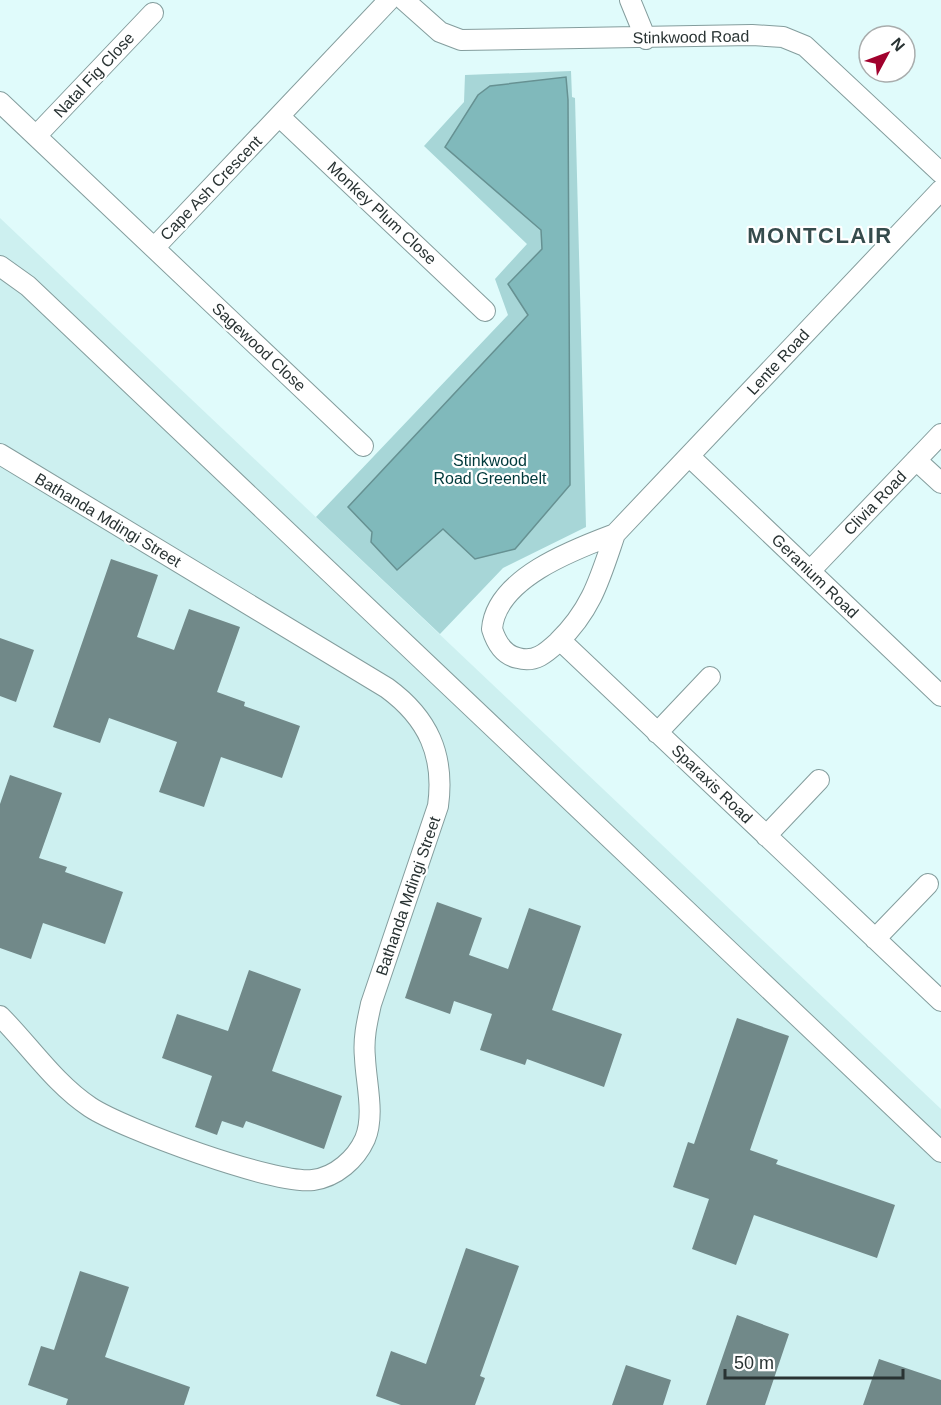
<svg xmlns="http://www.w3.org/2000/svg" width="941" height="1405" font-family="Helvetica,sans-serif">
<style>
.built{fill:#cdf0f0}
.green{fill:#a7d6d7}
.water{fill:#80b9bb;stroke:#669192;stroke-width:1.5}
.building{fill:#718989}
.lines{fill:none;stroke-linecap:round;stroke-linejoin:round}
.minor-casing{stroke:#849d9d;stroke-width:22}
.minor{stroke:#fff;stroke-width:20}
.labels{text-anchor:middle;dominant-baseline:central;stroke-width:4.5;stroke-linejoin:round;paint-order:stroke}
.street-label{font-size:16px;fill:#293333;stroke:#fff}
.park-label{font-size:16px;fill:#00393b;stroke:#fff}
.district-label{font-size:22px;font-weight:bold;letter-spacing:1.5px;fill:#354b4c;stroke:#fff}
</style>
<rect width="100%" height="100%" fill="#e0fbfb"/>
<path class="built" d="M0,218l941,891v296h-941z"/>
<path class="green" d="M571,71l1,26 3,1 11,429 -83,41 -63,66 -124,-117 192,-202 -13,-36 32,-35 -103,-98 40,-44 1,-27z"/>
<path class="water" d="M566,77l2,23 2,385 -55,64 -40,10 -32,-30 -46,41 -26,-28 1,-10 -24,-25 180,-192 -20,-31 34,-35 -1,-19 -96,-83 33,-52 12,-9z"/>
<path class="building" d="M111,559l47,16 -21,62 37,13 15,-41 51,18 -23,65 28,10 -1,4 56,20 -18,52 -61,-21 -17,50 -45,-15 18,-50 -68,-24 -9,25 -47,-16z
M0,638l34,12 -18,52 -16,-6z
M10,775l52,18 -23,65 28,9 -2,5 58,20 -18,52 -62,-21 -12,36 -31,-11v-144z
M437,902l45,16 -13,37 39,14 21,-61 52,18 -29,84 70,24 -18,53 -77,-28 -2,6 -45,-15 12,-36 -38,-13 -4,13 -45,-16z
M249,970l52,19 -29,82 70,25 -18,53 -78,-28 -3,7 -21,-7 -5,14 -22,-8 17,-51 -50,-18 15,-44 51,17z
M737,1018l52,18 -39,114 28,10 -2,4 119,41 -18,53 -123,-43 -18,50 -44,-16 17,-50 -36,-12 15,-45 6,2z
M466,1248l53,18 -39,110 5,2 -10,27h-74l-25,-9 15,-45 35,13z
M80,1271l49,16 -24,70 85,30 -6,18h-118l2,-6 -40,-14 13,-39 13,4z
M737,1315l52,19 -24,71h-59z
M879,1359l62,21v25h-78z
M626,1365l45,15 -8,25h-51z"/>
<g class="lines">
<defs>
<path id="minor" d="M404,0l36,32 21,8 291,-5 31,2 22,9 136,127
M630,0l16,39
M0,102l363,344
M279,116l206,195
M36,136l117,-123
M154,248l235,-248
M0,266l28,20 913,866
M0,454l387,234c41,30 58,67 51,118l-67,198c-4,18 -8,35 -6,54 1,25 10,57 0,81 -9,20 -29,38 -52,41 -37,5 -190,-51 -223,-73 -35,-23 -61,-62 -90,-91
M689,456l252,240
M916,460l25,23
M615,534c-40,15 -119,44 -123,95 4,13 11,26 26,29 17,5 28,-5 40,-16 34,-33 42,-64 57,-108l326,-344
M810,571l131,-137
M560,640l381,361
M657,733l53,-56
M766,836l53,-56
M875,939l53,-55"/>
</defs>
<use href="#minor" class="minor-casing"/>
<use href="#minor" class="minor"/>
</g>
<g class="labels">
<g class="street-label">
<text transform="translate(691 37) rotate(-1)">Stinkwood Road</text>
<text transform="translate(94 75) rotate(-47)">Natal Fig Close</text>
<text transform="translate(211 188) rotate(-46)">Cape Ash Crescent</text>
<text transform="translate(382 213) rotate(43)">Monkey Plum Close</text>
<text transform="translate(259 347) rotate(43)">Sagewood Close</text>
<text transform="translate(778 362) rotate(-47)">Lente Road</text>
<text transform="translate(875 503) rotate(-46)">Clivia Road</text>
<text transform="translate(108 520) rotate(31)">Bathanda Mdingi Street</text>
<text transform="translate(815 576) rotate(44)">Geranium Road</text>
<text transform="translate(712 784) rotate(44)">Sparaxis Road</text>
<text transform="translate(408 896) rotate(-71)">Bathanda Mdingi Street</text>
</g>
<g class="park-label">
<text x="490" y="460">Stinkwood<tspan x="490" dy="18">Road Greenbelt</tspan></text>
</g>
<g class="district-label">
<text x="820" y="235">MONTCLAIR</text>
</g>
</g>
<g transform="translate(887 54) rotate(49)"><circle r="28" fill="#ffffff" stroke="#a9adad" stroke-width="1.5"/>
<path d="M0-4.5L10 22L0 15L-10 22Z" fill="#a1012d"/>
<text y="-9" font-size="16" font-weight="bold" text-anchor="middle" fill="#293333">N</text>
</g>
<path d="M725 1369v9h178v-9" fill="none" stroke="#293333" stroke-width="3"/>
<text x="734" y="1369" font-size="18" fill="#293333" stroke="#ffffff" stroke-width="4.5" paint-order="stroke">50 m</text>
</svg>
